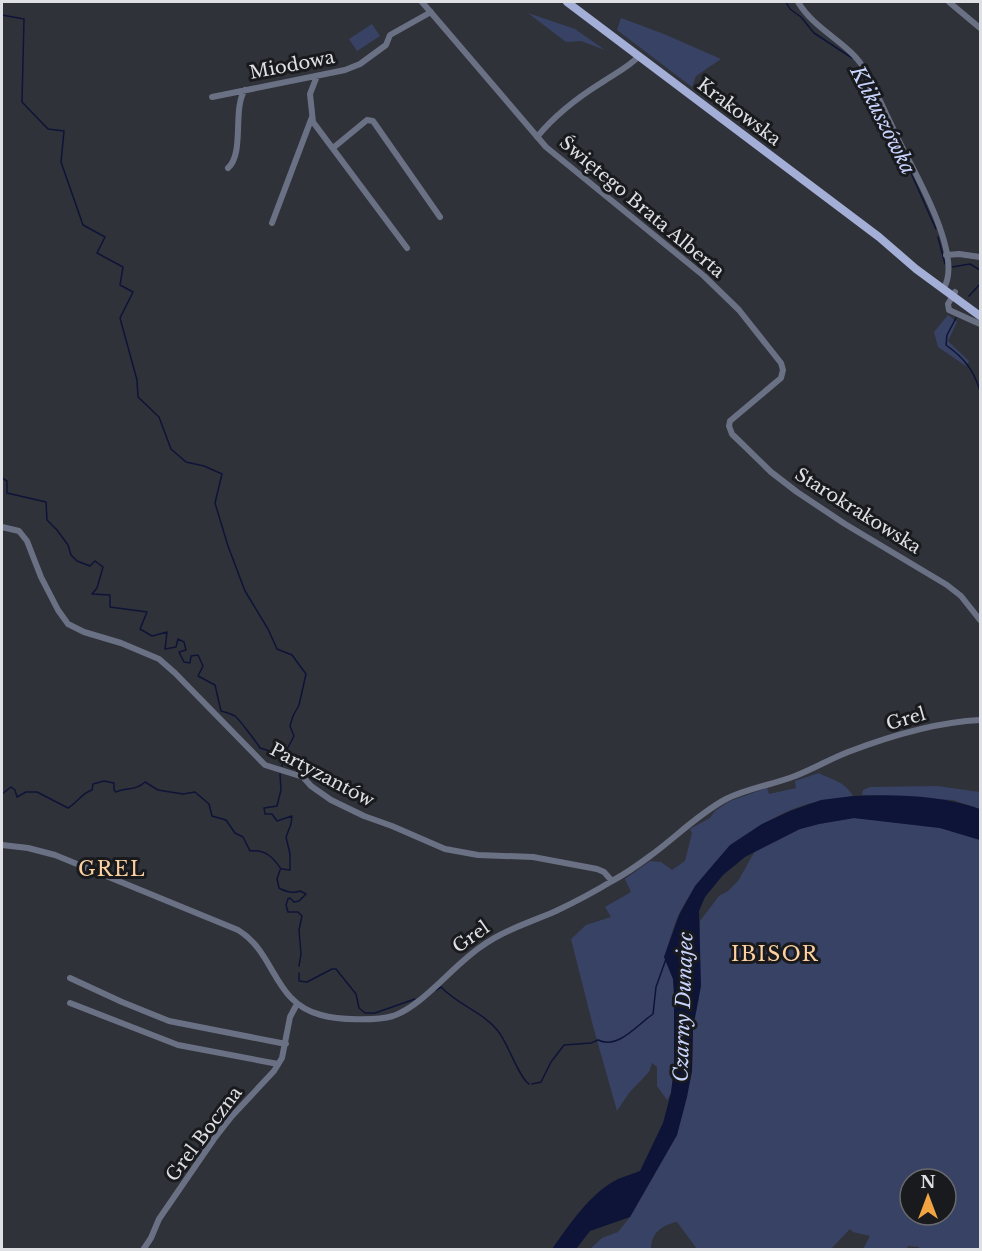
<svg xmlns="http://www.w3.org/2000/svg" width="982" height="1251" font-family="'Libre Baskerville',serif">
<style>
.green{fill:#384265;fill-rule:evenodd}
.water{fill:#0e1437}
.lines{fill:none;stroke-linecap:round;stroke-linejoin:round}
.stream{stroke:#0e1437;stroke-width:1.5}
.minor{stroke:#6b7185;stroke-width:6}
.major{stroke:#a4afd8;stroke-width:8}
.labels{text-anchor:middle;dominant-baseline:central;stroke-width:6;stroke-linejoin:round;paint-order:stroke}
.street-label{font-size:18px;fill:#dee0e4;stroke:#191a1d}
.water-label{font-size:20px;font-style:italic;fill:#c8d4fe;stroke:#191a1d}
.neighbourhood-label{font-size:20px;letter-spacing:1.5px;fill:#fdd0a0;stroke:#191a1d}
</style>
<rect width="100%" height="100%" fill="#303239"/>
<path class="green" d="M528,13l47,16 30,21 -24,-9 -15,1z
M621,18l43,16 57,25 -25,17 -4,11 -75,-57z
M372,24l8,12 -23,15 -8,-12z
M948,315l9,7 -9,19 21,20 -3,5 -28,-19 -4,-15z
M819,773c15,8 25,8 34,23 -16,4 -33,4 -49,9 -55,19 -99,58 -125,109 -6,13 -10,29 -15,43l9,22 1,15v74l-3,25 -4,7 -10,-14v-19l-5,-4 -3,9 -20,21 -12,18 -24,-85 -22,-87 15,-14 25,-8 -6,-10 26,-15 -6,-13 25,-18 11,1 11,8 13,-9 7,-28 -2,-4 20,-11 5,-7 15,-10 37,-13 2,6 27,-6 -1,-7z
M937,786l43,6v17l-27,-9 -91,-5 1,-5 7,-3z
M854,818l86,10 40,12v409l-61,1v-3l-11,-1 -1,3h-44l7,-13 -17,-4 -3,-3 -19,20h-134l-20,-27c-15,3 -26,11 -26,27l-62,1 13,-12 16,-6 12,-15 47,-82 15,-64 1,-43 6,-31 1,-76 19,-25 9,-5 10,-10 17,-30 45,-22 19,-5zM910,1179h36v36h-36z"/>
<path class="water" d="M853,796c40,-2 90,-1 127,13v31l-40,-12 -86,-10 -35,6 -19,5 -55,28 -22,18 -18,22 -6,14 2,75 -8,42 -1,43 -5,26 -10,38 -47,82 -40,14 -14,18h-24c17,-24 39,-57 66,-70 7,-3 15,-5 22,-8l23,-48 8,-30 3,-25v-74l-1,-15 -9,-22 15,-42 16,-29 35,-41 32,-21 28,-13 31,-11z"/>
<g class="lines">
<path class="stream" d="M786,2l4,7 11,8 13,16 38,25
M2,15l22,4 -2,83 26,27 16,2 -3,31 22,63 22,12 -8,16 26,14 -3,18 13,7 -13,26 17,62 1,17 21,20 12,32 15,13 18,4 18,8 -7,29 13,43 17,45 23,38 9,20 15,6 14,19 -7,31 -6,11 -3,10 4,10 -10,19 -2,11
M859,67l31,74 17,23 29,65
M938,237l7,27
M952,267l18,-3 10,6
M969,296l11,-12
M956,318l-9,17 -1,10c18,13 28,25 34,46
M2,478l5,3v12l39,9 1,18 10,10 11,15 3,10 6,6 13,5 5,-5 8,6 -6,21 -5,6 18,1v12l37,5 -7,17 12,7 15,-4 -2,17 11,-2 2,-8 6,3 2,8 -7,2 5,10 6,1 1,-7 7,-1 5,11 -5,10 17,9 6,26c4,1 10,3 14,5 4,3 22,27 25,32l23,7
M280,774l1,16 -4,16 -13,2 1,6h7l5,7 15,-5 -1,8 -5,13 4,17v16l-8,-1
M2,794l9,-7 4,3 2,7 9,-5h11l31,16c9,-5 14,-15 24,-18l1,-6 11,-3 10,2v7l2,2c10,-5 20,-1 29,-10l13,8 25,4 12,-2 14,12 3,12 14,4 9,13 8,4 7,14c15,-2 23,6 31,18
M280,870l-3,9 2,9c7,4 13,6 21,3l6,3 -7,7 -5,1 -4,-4 -2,1 -2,6 2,7h10l4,4 -3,14 2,24 -2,12
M299,973v8l8,1 25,-13h4l20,25 3,14 6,5h10l40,-14
M436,990l5,-3c17,18 42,25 57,44 10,12 21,47 31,53
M532,1084l9,-2 10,-20 13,-17 27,-2 7,-3c20,10 40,-16 55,-26l3,-27 10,-28"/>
<path class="minor" d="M422,2l124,145 158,129 35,34 42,53 2,7 -2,8 -51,43 -1,5 3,8 39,38 26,20 48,32 102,61 14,11 19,24
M798,2c18,30 53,41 68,70 13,26 25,53 38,79 15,29 60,109 39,138
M949,2l31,26
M317,76l-7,18 3,28 94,126
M212,97l133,-27 15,-6 26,-19 4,-10 41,-23
M537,137c18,-22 40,-39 64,-54 13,-9 28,-16 38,-27
M333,148l34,-28 6,1 67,96
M228,168c17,-15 4,-60 17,-78
M272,223l40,-106
M946,255l13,-1 21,3
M955,292l-7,12 1,6 31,14
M2,527l17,4 8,10 14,36 17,33 10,14 16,8 37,11 38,16 16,14 90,92 38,12 8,9 20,14 33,16 28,10 53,23 33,6 55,2 64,12 7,3 8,9
M2,845l26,3 27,7 183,75c38,23 35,73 83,85 17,5 55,6 72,1 31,-11 60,-51 89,-70 22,-16 49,-24 74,-35 19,-9 38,-19 56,-30 13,-7 26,-16 38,-25 25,-18 48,-42 76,-57 22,-11 46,-14 69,-23 18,-7 35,-17 53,-24 42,-16 88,-30 132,-32
M70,978l52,24 47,19 117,23
M70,1003l108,42 100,19
M143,1250l8,-12 8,-19 55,-80 18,-23 42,-45 8,-13 8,-41 7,-13"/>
<path class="major" d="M567,2l312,235 37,32 64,47"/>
</g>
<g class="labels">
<g class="street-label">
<text transform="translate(292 65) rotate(-11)">Miodowa</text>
<text transform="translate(739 112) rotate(37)">Krakowska</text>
<text transform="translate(642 207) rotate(40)">Świętego Brata Alberta</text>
<text transform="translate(858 511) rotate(32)">Starokrakowska</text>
<text transform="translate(906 719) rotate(-16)">Grel</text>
<text transform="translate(322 775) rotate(28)">Partyzantów</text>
<text transform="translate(471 937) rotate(-35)">Grel</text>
<text transform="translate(204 1134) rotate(-53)">Grel Boczna</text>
</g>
<g class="water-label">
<text transform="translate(883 120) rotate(63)">Klikuszówka</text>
<text transform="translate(683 1007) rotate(-88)">Czarny Dunajec</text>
</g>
<g class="neighbourhood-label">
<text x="112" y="869">GREL</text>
<text x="775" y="954">IBISOR</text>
</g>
</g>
<rect width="982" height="1251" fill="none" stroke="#dee0e4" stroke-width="6"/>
<g transform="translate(928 1197)"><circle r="28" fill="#191a1d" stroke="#68696d" stroke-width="1.5"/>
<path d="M0-4.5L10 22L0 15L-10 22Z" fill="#f3a442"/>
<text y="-9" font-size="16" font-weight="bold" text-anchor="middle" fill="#dee0e4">N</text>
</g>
</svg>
